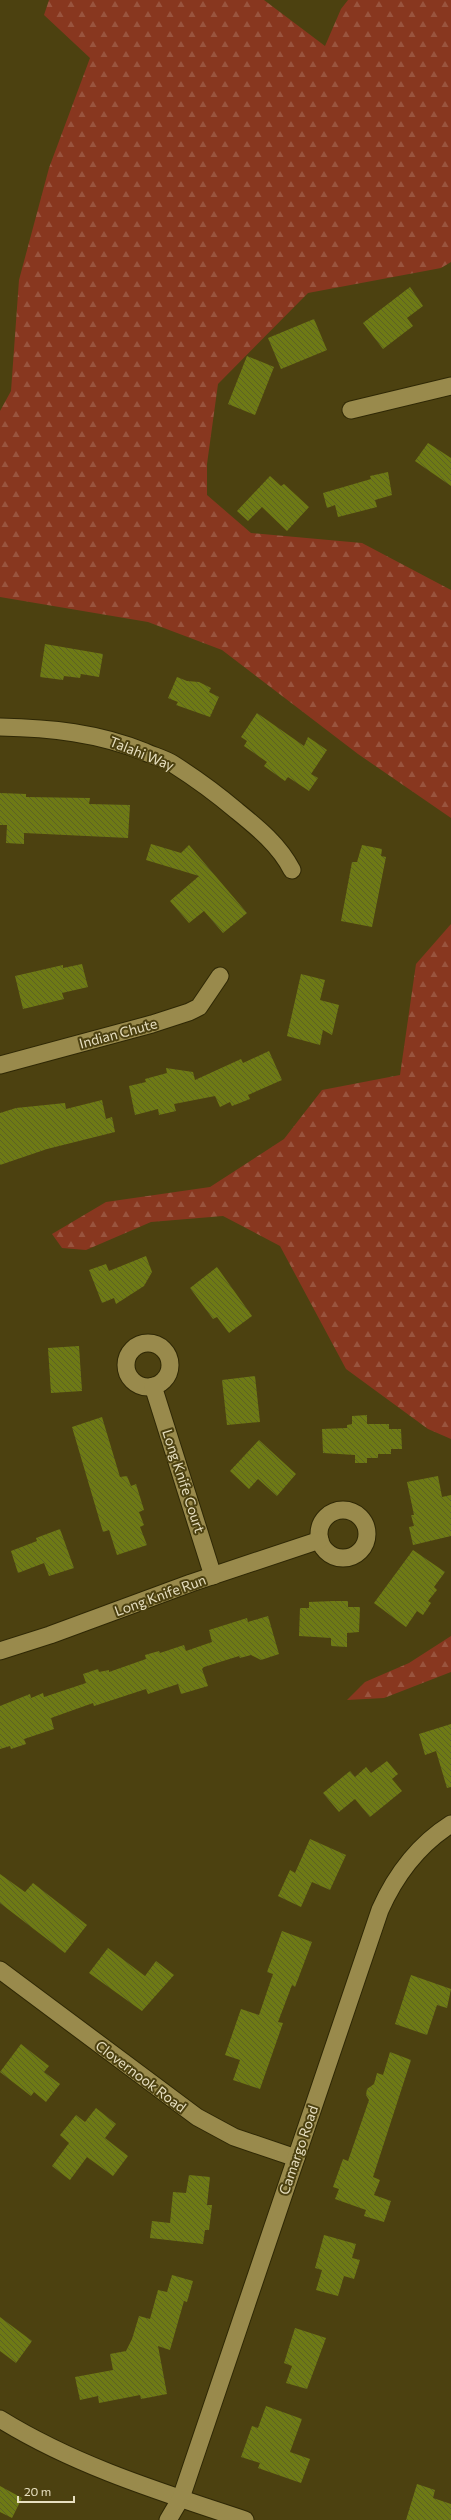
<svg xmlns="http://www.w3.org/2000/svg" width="451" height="2520" font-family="Commissioner,sans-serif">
  <defs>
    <pattern id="forest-firs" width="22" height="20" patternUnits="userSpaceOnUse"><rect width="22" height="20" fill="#88371f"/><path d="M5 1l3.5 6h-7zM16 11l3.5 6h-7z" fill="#99543e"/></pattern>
    <pattern id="building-back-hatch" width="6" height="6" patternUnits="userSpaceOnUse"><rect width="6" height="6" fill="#6e7a15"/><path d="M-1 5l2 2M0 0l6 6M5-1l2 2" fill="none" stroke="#5c6126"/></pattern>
  </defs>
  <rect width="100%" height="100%" fill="#4c4110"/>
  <g fill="url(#forest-firs)">
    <path d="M49,0H264L325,46L341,9L348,0H451V262L441,268L308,293L218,384L207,464V495L251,533L362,543L451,590V818L358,754L222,650L148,622L0,597V411L11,391L19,280L49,168L90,58L44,15Z"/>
    <path d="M451,924V1439L428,1429L346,1369L280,1246L223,1216L151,1222L86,1250L62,1248L52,1234L106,1202L210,1187L284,1139L322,1090L400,1075L416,964Z"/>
    <path d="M451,1636V1672L384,1698L347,1700L365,1682L409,1663Z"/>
  </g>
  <g fill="url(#building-back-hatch)">
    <path d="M410,287L423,306L407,318L413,326L383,349L363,323Z"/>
    <path d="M314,319L327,350L281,369L268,338Z"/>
    <path d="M247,356L274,367L255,415L228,404Z"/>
    <path d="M428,443L451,458V486L415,461Z"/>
    <path d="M388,472L392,495L375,500L377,507L338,517L335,505L327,508L323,493L371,479L370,476Z"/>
    <path d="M270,476L281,486L284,484L309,507L287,531L262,507L248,521L237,511Z"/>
    <path d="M45,644L103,654L99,677L81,674L80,678L64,676L63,680L40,677Z"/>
    <path d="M177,677L187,681L199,682L211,688L209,692L219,697L210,717L176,705L178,702L168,698Z"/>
    <path d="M257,713L304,746L308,737L327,750L311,774L318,778L309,791L288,777L285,781L264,766L267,762L244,746L247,741L241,737Z"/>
    <path d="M0,793L26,794V797L90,798L89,804L130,805L128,838L24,833V844L6,843L7,825H0Z"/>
    <path d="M151,844L181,853L189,845L247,913L223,933L204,911L189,923L170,901L199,876L146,860Z"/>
    <path d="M362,845L382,849L381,856L386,857L372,927L341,921L352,862H357Z"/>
    <path d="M82,964L88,987L62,993L64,999L23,1009L15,976L63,965V968Z"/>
    <path d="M301,974L325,980L320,1000L339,1005L332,1035L323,1030L320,1045L287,1036Z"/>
    <path d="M269,1051L282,1080L248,1095L250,1099L232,1106L230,1102L220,1107L215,1096L174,1104L176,1111L159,1115L158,1109L135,1115L129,1086L146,1082L145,1079L167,1073L166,1068L193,1072L195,1080L241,1059L243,1063Z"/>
    <path d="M102,1100L106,1119L112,1117L115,1132L47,1149L0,1165V1113L16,1108L65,1103L66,1109Z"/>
    <path d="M146,1256L152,1272L144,1286L116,1304L114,1298L102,1303L89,1270L106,1264L109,1271Z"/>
    <path d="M217,1267L252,1316L229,1333L217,1317L213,1319L190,1288Z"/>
    <path d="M79,1346L82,1391L51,1393L48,1348Z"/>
    <path d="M255,1376L260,1422L227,1425L222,1380Z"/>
    <path d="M367,1415V1424H389V1429H401L402,1449H391V1454H378V1458H367V1463H355V1455L323,1453L322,1429L347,1428V1425L352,1424V1416Z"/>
    <path d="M102,1417L120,1477L127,1476L131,1486L136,1484L144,1510L139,1512L144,1525L140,1527L147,1545L117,1555L109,1530L103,1532L72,1427Z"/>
    <path d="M259,1440L296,1474L277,1496L258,1479L249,1489L230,1471Z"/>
    <path d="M438,1476L442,1497L451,1495V1536L413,1545L409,1527L414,1526L411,1515H414L407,1482Z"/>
    <path d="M60,1529L74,1568L49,1576L44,1563L18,1573L11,1551L37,1541L36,1538Z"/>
    <path d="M413,1550L445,1572L434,1587L437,1590L428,1601L431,1603L423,1615L417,1611L406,1627L374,1603Z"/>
    <path d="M333,1601H348V1607H360L359,1632L347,1633V1647L331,1646V1638L299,1636L300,1608H309V1602Z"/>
    <path d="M268,1616L279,1654L261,1660L251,1655L240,1658L239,1656L204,1667L202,1669L208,1686L181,1694L178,1684L148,1694L146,1689L94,1706L93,1703L51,1718L54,1729L24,1739L26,1744L11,1749L10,1746L0,1749V1706L30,1694L31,1698L43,1693L44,1697L86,1683L83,1674L98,1669L99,1672L109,1670V1672L146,1659L145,1655L159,1651L160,1653L184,1645L186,1651L212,1642L209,1630L247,1618L248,1622Z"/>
    <path d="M451,1724V1787L447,1788L436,1751L425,1755L419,1734Z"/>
    <path d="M387,1761L398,1774L392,1779L402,1791L370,1817L355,1799L339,1812L323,1793L350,1771L355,1777L366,1767L371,1773Z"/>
    <path d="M310,1839L346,1855L330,1890L312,1882L301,1907L278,1896L290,1870L295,1873Z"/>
    <path d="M0,1874L25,1892L33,1883L87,1925L65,1953L0,1903Z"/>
    <path d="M282,1931L312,1942L295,1987L292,1985L278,2022L283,2023L260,2089L233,2080L240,2060L225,2055L241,2009L259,2015L273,1974L267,1972Z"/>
    <path d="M108,1948L145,1976L156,1961L174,1975L142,2011L89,1973Z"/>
    <path d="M411,1975L451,1989L447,2008L437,2005L427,2035L395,2024Z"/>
    <path d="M21,2044L49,2066L44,2072L60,2084L46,2102L34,2092L31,2096L0,2072Z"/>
    <path d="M390,2052L411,2060L373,2177L380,2180L374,2195L391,2201L384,2222L364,2216L366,2210L335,2199L339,2189L333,2187L343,2159L348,2161L369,2100L366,2095L367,2089L374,2084L377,2073L383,2075Z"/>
    <path d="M96,2108L116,2124L105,2138L128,2156L113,2176L87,2157L70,2180L52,2166L69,2143L60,2135L76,2115L85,2122Z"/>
    <path d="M189,2175L210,2177L207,2205H212L209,2230H205L203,2244L150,2238L152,2221L170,2223L173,2192L186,2193Z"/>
    <path d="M324,2235L356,2244L352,2258L360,2260L354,2279L344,2276L338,2296L316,2290L322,2270L315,2268Z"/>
    <path d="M172,2275L193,2281L187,2302L184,2301L170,2350L158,2346L167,2394L141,2399L140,2395L99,2403L98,2396L80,2400L75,2377L113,2370L110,2354L126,2351L132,2339L139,2316L150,2319L158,2290L167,2292Z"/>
    <path d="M0,2317L32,2341L16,2363L0,2351Z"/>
    <path d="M295,2328L326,2338L307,2389L286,2383L292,2366L284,2363Z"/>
    <path d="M266,2406L302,2419L290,2452L310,2459L301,2483L258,2468L260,2463L241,2457L252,2426L258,2428Z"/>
    <path d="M417,2484L435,2490L433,2498L451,2504V2520H406Z"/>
    <path d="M0,2486L22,2498L12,2518L0,2512Z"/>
  </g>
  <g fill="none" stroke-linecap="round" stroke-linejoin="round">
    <defs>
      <g id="minor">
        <path d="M351,410L451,386"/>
        <path d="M0,727C51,728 98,733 145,752C154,756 165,759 173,764C195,778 217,794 237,811C258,828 279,845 292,870"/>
        <path d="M0,1065L152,1024L189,1012L199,1007L220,976"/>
        <circle cx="148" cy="1365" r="22"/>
        <path d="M153,1386L213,1576"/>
        <circle cx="343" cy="1534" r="24"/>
        <path d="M0,1651L50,1635L191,1583L320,1540"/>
        <path d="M0,1970L197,2117L234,2137L296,2158"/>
        <path d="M0,2419C76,2466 161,2492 245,2520"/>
        <path d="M168,2520L181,2498L380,1910C396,1874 418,1845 451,1824"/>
      </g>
    </defs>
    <use href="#minor" stroke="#2f2805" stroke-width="19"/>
    <use href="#minor" stroke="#998a4c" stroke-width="17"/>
  </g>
  <g text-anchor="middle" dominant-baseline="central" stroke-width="4" stroke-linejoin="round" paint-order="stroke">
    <g font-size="14" fill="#e7dfc0" stroke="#4c4110">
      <text transform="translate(142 753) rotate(22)">Talahi Way</text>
      <text transform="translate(118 1033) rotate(-15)">Indian Chute</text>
      <text transform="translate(184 1481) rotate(72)">Long Knife Court</text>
      <text transform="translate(160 1595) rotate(-20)">Long Knife Run</text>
      <text transform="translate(141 2076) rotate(37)">Clovernook Road</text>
      <text transform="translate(298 2150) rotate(-71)">Camargo Road</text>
    </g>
  </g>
  <path d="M18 2496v6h56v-6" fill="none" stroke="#e7dfc0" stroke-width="2"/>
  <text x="24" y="2496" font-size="12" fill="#e7dfc0" stroke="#4c4110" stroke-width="3" paint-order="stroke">20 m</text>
</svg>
